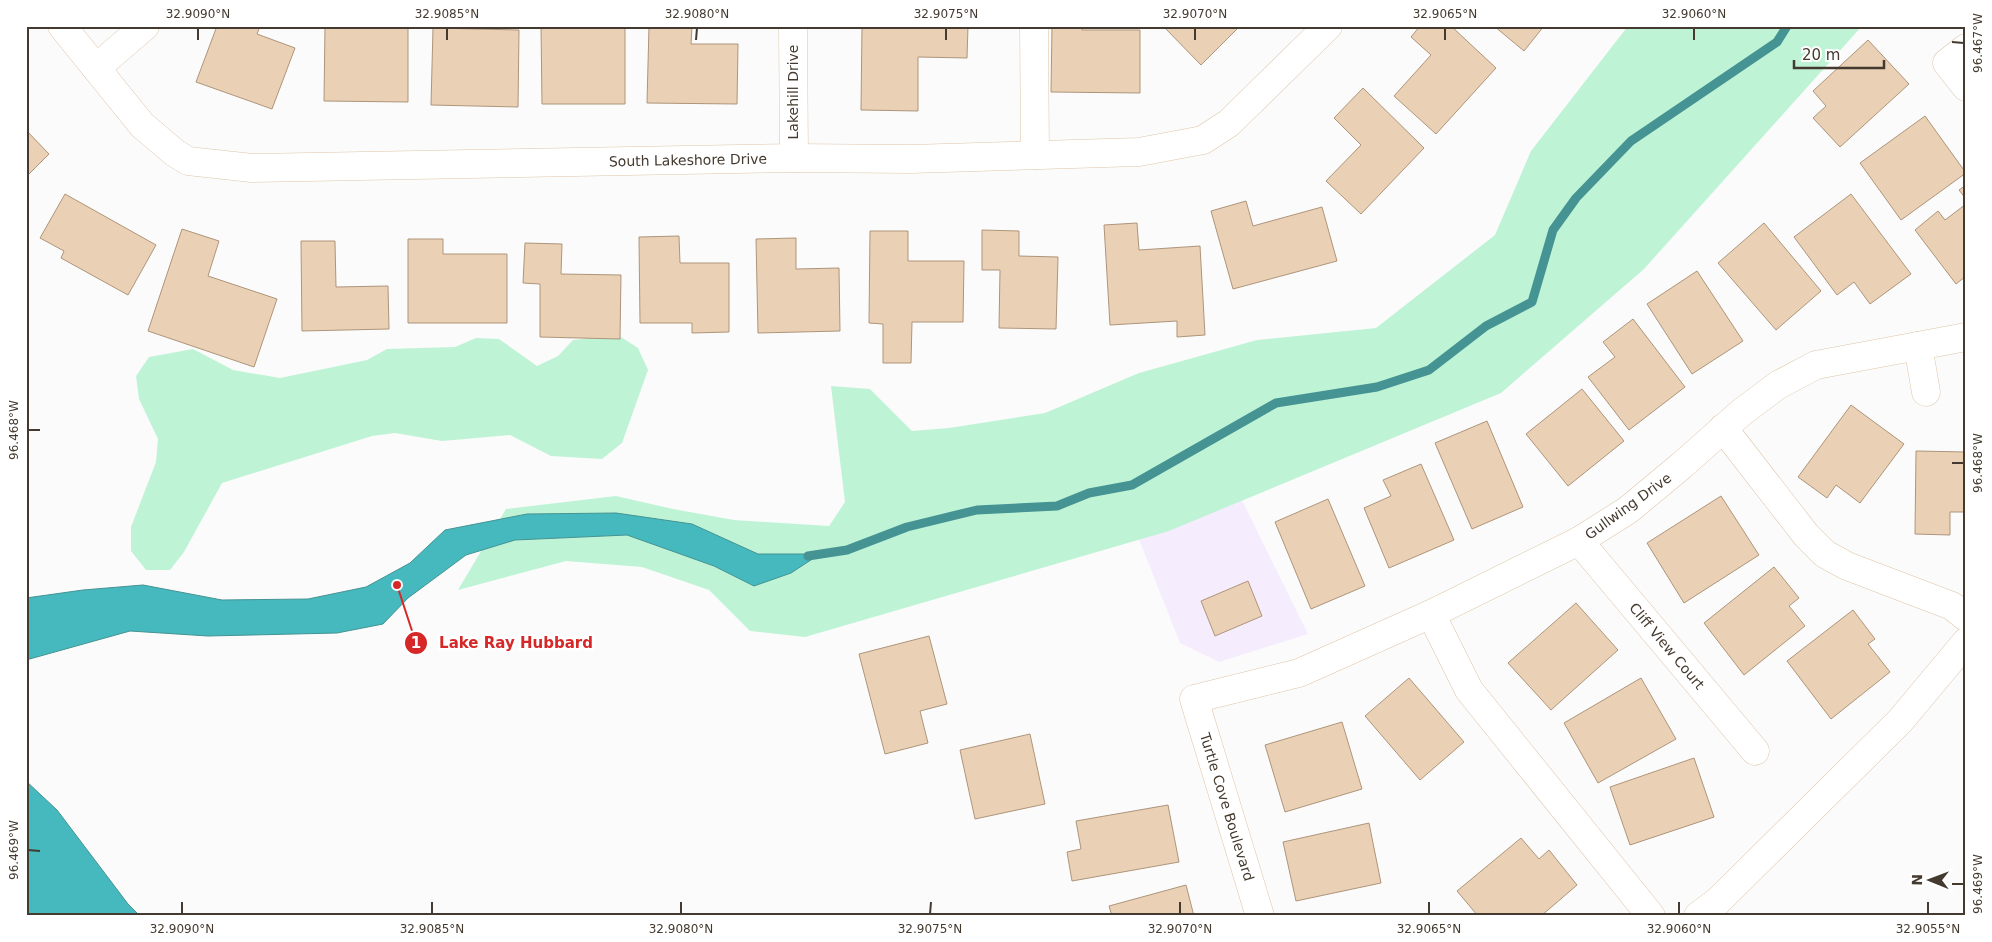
<svg xmlns="http://www.w3.org/2000/svg" width="1992" height="942" font-family="'DejaVu Sans',sans-serif">
  <rect width="100%" height="100%" fill="#fbfbfb"/>
  <path fill="#f5edfe" d="M1236,488L1308,634L1219,662L1180,643L1133,524Z"/>
  <g fill="#bff3d6">
    <path d="M1628,26H1862L1644,269L1501,393L1169,531L805,637L750,631L709,590L642,567L566,561L458,590L506,509L616,496L673,509L734,520L829,526L845,502L831,386L870,389L912,431L949,428L1045,413L1139,373L1257,340L1376,328L1495,235L1531,151Z"/>
    <path d="M618,335L638,348L648,370L622,443L602,459L551,456L510,435L442,441L395,433L372,436L222,483L184,552L170,570H146L131,551V527L156,462L158,439L139,399L136,376L149,357L193,349L233,370L280,378L367,360L387,349L455,347L476,338L499,339L537,366L558,356L573,340Z"/>
  </g>
  <g fill="#46b9be" stroke="#459393">
    <path d="M616,513L692,524L758,554H820L791,573L754,586L714,566L627,535L515,540L466,555L408,598L383,624L337,633L208,636L130,631L26,660V598L83,590L143,585L222,600L308,599L366,587L410,563L445,530L527,514Z"/>
    <path d="M26,781L57,810L128,904L140,916H26Z"/>
  </g>
  <g fill="none" stroke-linecap="round" stroke-linejoin="round">
    <path stroke="#459393" stroke-width="9" d="M808,556L847,550L907,527L977,510L1057,506L1089,493L1132,485L1276,403L1377,387L1429,370L1486,326L1532,302L1553,230L1576,198L1631,141L1777,42L1787,26"/>
  </g>
  <g fill="#ead0b4" stroke="#ae957a">
    <path d="M217,26H260L257,34L295,48L272,109L196,82Z"/>
    <path d="M325,26H408V102L324,101Z"/>
    <path d="M541,26H625V104H542Z"/>
    <path d="M649,26H692L691,44H738L737,104L647,103Z"/>
    <path d="M862,26H968L967,58L918,57V111L861,110Z"/>
    <path d="M1052,26H1082V30H1140V93L1051,92Z"/>
    <path d="M1163,26H1240L1201,65Z"/>
    <path d="M1420,26H1451L1496,68L1436,134L1394,96L1431,55L1411,37Z"/>
    <path d="M1494,26H1544L1524,51Z"/>
    <path d="M433,28L519,30L518,107L431,105Z"/>
    <path d="M1868,40L1909,84L1840,147L1813,118L1826,106L1813,91Z"/>
    <path d="M1363,88L1424,148L1361,214L1326,181L1361,145L1334,118Z"/>
    <path d="M1925,116L1966,173L1901,220L1860,163Z"/>
    <path d="M26,130L49,154L26,177Z"/>
    <path d="M1966,185V199L1959,190Z"/>
    <path d="M65,194L156,245L128,295L61,258L64,251L40,238Z"/>
    <path d="M1851,194L1911,274L1870,304L1854,282L1837,295L1794,237Z"/>
    <path d="M1246,201L1253,226L1322,207L1337,261L1233,289L1211,211Z"/>
    <path d="M1966,204V276L1956,284L1915,230L1938,211L1945,220Z"/>
    <path d="M1137,223L1139,250L1200,246L1205,335L1177,337V321L1110,325L1104,225Z"/>
    <path d="M1764,223L1821,291L1776,330L1718,263Z"/>
    <path d="M182,229L219,241L208,276L277,299L254,367L148,331Z"/>
    <path d="M982,230L1019,231V256L1058,257L1056,329L999,328L1000,270H982Z"/>
    <path d="M870,231H908V261H964L963,322H912L911,363H883V324L869,323Z"/>
    <path d="M679,236L680,263H729V332L692,333V323H640L639,237Z"/>
    <path d="M796,238V269L839,268L840,331L758,333L756,239Z"/>
    <path d="M408,239H443V254H507V323H408Z"/>
    <path d="M301,241H335L336,287L388,286L389,329L302,331Z"/>
    <path d="M525,243L562,244L561,274L621,275L620,339L540,337V284L523,283Z"/>
    <path d="M1697,271L1743,341L1692,374L1647,304Z"/>
    <path d="M1633,319L1685,387L1629,430L1588,377L1615,357L1603,342Z"/>
    <path d="M1582,389L1624,441L1568,486L1526,434Z"/>
    <path d="M1851,405L1904,444L1860,503L1836,485L1827,498L1798,477Z"/>
    <path d="M1487,421L1523,507L1472,529L1435,443Z"/>
    <path d="M1916,451L1966,452V512H1950V535L1915,534Z"/>
    <path d="M1421,464L1454,540L1389,568L1364,508L1391,496L1383,480Z"/>
    <path d="M1721,496L1759,555L1684,603L1647,543Z"/>
    <path d="M1328,499L1365,586L1311,609L1275,522Z"/>
    <path d="M1774,567L1799,598L1789,606L1805,626L1744,675L1704,623Z"/>
    <path d="M1248,581L1262,616L1215,636L1201,601Z"/>
    <path d="M1576,603L1618,650L1551,710L1508,663Z"/>
    <path d="M1853,610L1875,639L1868,644L1890,672L1831,719L1787,661Z"/>
    <path d="M929,636L947,704L920,711L928,743L885,754L859,654Z"/>
    <path d="M1409,678L1464,742L1420,780L1365,716Z"/>
    <path d="M1641,678L1676,739L1598,783L1564,723Z"/>
    <path d="M1342,722L1362,789L1285,812L1265,745Z"/>
    <path d="M1030,734L1045,804L975,819L960,750Z"/>
    <path d="M1694,758L1714,817L1630,845L1610,787Z"/>
    <path d="M1168,805L1179,862L1072,881L1067,852L1081,849L1076,821Z"/>
    <path d="M1369,823L1381,883L1296,901L1283,842Z"/>
    <path d="M1521,838L1539,859L1549,850L1577,885L1541,916H1478L1457,891Z"/>
    <path d="M1186,885L1194,916H1112L1109,906Z"/>
  </g>
  <g fill="none" stroke-linecap="round" stroke-linejoin="round">
    <defs>
      <g id="minor">
        <path d="M62,26L142,125L175,153L188,161L252,168L794,158L911,159L1139,152L1203,140L1229,123L1328,26"/>
        <path d="M793,26L794,158"/>
        <path d="M1034,26L1035,155"/>
        <path d="M1966,48L1947,63L1966,87"/>
        <path d="M96,68L145,26"/>
        <path d="M1918,346L1926,392"/>
        <path d="M1723,428L1806,535L1825,554L1847,566L1952,606L1966,617"/>
        <path d="M1579,541L1755,751"/>
        <path d="M1431,614L1469,690L1651,916"/>
        <path d="M1260,916L1194,699L1299,673L1431,614L1579,541L1628,510L1681,466L1742,412L1778,385L1816,365L1966,337"/>
        <path d="M1698,916L1718,901L1900,721L1966,642"/>
      </g>
    </defs>
    <use href="#minor" stroke="#dfc5a9" stroke-width="29"/>
    <use href="#minor" stroke="#fff" stroke-width="28"/>
  </g>
  <path fill="none" stroke="#443a2f" stroke-width="2" d="M198,40V28M447,40V28M696,40L697,28M946,40V28M1195,40V28M1445,40V28M1694,40V28M1952,42L1964,43M28,430H40M1952,463H1964M28,850L40,851M1952,884H1964M182,914V902M432,914V902M681,914V902M930,914L931,902M1180,914V902M1429,914V902M1679,914V902M1928,914V902"/>
  <g text-anchor="middle" dominant-baseline="central" stroke-width="5" stroke-linejoin="round" paint-order="stroke">
    <g font-size="14" fill="#443a2f" stroke="#fff">
      <text transform="translate(793 92) rotate(-90)">Lakehill Drive</text>
      <text transform="translate(688 160) rotate(-1)">South Lakeshore Drive</text>
      <text transform="translate(1628 506) rotate(-36)">Gullwing Drive</text>
      <text transform="translate(1667 646) rotate(50)">Cliff View Court</text>
      <text transform="translate(1227 807) rotate(73)">Turtle Cove Boulevard</text>
    </g>
  </g>
  <path fill="none" stroke="#d62828" stroke-width="2" d="M397 585L416 643"/>
  <g fill="#d62828" stroke="#fff" stroke-width="2">
    <circle cx="397" cy="585" r="5"/>
    <circle cx="416" cy="643" r="12"/>
  </g>
  <g font-size="15" text-anchor="middle" font-weight="bold" fill="#fff">
    <text x="416" y="648">1</text>
  </g>
  <g font-size="15" text-anchor="middle" font-weight="bold" fill="#d62828" stroke="#fff" stroke-width="5" stroke-linejoin="round" paint-order="stroke">
    <text x="516" y="648">Lake Ray Hubbard</text>
  </g>
  <rect width="1992" height="942" fill="none" stroke="#ffffff" stroke-width="55"/>
  <g transform="translate(1930 880) rotate(271)" stroke="#ffffff" stroke-width="4" paint-order="stroke">
  <path d="M0-4L9 19L0 12L-9 19Z" fill="#443a2f"/>
  <text y="-8" font-size="14" font-weight="bold" text-anchor="middle" fill="#443a2f">N</text>
  </g>
  <path d="M1794 60v8h90v-8" fill="none" stroke="#443a2f" stroke-width="2.5"/>
  <text x="1802" y="60" font-size="15" fill="#443a2f" stroke="#ffffff" stroke-width="4" paint-order="stroke">20 m</text>
  <rect x="28" y="28" width="1936" height="886" fill="none" stroke="#443a2f" stroke-width="2"/>
  <g font-size="12" text-anchor="middle" fill="#443a2f">
    <text x="198" y="18">32.9090°N</text>
    <text x="447" y="18">32.9085°N</text>
    <text x="697" y="18">32.9080°N</text>
    <text x="946" y="18">32.9075°N</text>
    <text x="1195" y="18">32.9070°N</text>
    <text x="1445" y="18">32.9065°N</text>
    <text x="1694" y="18">32.9060°N</text>
    <text transform="translate(1978 43) rotate(-90)" y="4">96.467°W</text>
    <text transform="translate(14 430) rotate(-90)" y="4">96.468°W</text>
    <text transform="translate(1978 463) rotate(-90)" y="4">96.468°W</text>
    <text transform="translate(14 850) rotate(-90)" y="4">96.469°W</text>
    <text transform="translate(1978 884) rotate(-90)" y="4">96.469°W</text>
    <text x="182" y="933">32.9090°N</text>
    <text x="432" y="933">32.9085°N</text>
    <text x="681" y="933">32.9080°N</text>
    <text x="930" y="933">32.9075°N</text>
    <text x="1180" y="933">32.9070°N</text>
    <text x="1429" y="933">32.9065°N</text>
    <text x="1679" y="933">32.9060°N</text>
    <text x="1928" y="933">32.9055°N</text>
  </g>
</svg>
